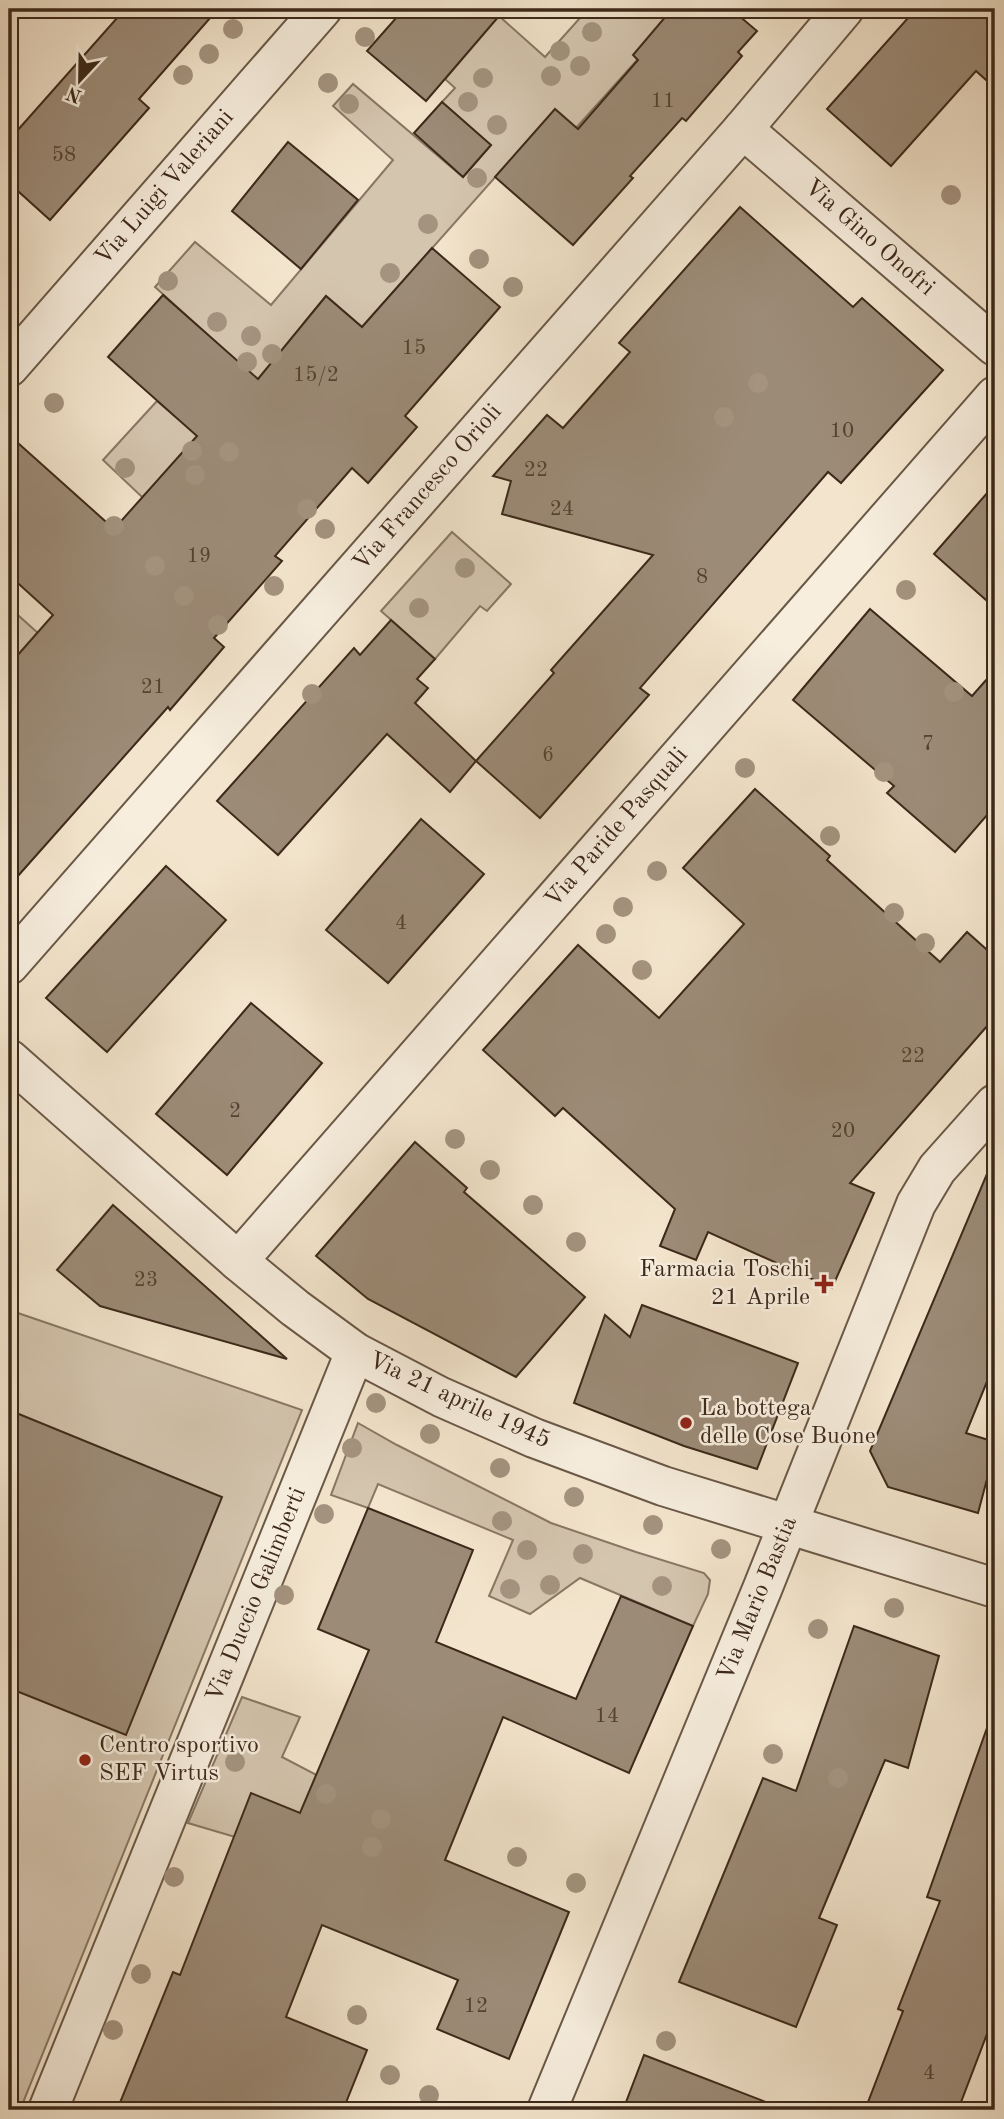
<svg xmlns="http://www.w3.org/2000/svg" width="1004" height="2119" font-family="'Old Standard TT',serif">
  <rect width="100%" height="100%" fill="#f3e5cd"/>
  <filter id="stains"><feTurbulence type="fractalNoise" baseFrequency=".00286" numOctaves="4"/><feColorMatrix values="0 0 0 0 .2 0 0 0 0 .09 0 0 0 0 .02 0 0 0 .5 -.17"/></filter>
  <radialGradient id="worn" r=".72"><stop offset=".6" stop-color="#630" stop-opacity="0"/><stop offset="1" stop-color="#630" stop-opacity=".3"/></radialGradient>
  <g fill="#d4c5af" stroke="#887764" stroke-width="2">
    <path d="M588,9H683L576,128L555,110L362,327L326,296L304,323L330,347L142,497L103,460L157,401L177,418L231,356L155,287L195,242L271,305L393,160L333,106L353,84L463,177L491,145L442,102L455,88L445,79L499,16L545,57Z"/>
    <path d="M452,532L511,584L487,611L480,606L435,659L381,611Z"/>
    <path d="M9,607L90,680L15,658L9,665Z"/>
    <path d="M9,1310L302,1410L20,2110H9Z"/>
    <path d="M358,1423L397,1445L551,1523L636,1552L704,1573L710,1580L708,1594L693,1626L580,1578L530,1614L489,1596L513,1540L378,1484L368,1508L331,1495Z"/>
    <path d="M242,1697L300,1717L282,1757L370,1803L235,1837L188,1823Z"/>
  </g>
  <g fill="#9c8b77" stroke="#3d291a" stroke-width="2">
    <path d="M125,9H218L139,99L149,108L50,220L9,183V140Z"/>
    <path d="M404,9H505L426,101L367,51Z"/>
    <path d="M672,9H731L757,31L738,52L742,56L686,121L682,118L630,176L633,178L573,245L495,177L555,109L578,129L638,60L633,55Z"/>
    <path d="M916,9H995V88L976,71L891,166L827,109Z"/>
    <path d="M442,102L491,145L463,177L414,133Z"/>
    <path d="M288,142L358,200L301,269L232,211Z"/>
    <path d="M740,207L853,307L862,298L943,370L841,483L828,472L640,688L649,695L540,818L476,761L554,673L551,670L653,555L502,514L511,481L493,476L547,415L563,428L630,352L619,343Z"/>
    <path d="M432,248L500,307L405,416L417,427L368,483L352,468L275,556L282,561L214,638L224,647L170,710L168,707L9,886V665L53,615L9,575V435L114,529L197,436L108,357L163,295L258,379L326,296L362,327Z"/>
    <path d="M995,484V608L934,554Z"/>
    <path d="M870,609L972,696L995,670V806L955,852L887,793L894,786L793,700Z"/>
    <path d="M391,620L435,659L417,679L428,688L415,703L476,761L450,792L387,734L278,855L217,801L354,648L360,655Z"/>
    <path d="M755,789L830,856L827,860L940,962L967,932L995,957V1017L850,1183L874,1193L832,1288L708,1232L696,1260L660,1246L675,1209L563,1108L555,1116L483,1050L578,945L659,1018L744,924L683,868Z"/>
    <path d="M421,819L484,874L388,983L326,930Z"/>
    <path d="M166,866L226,920L107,1052L46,998Z"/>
    <path d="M251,1003L322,1063L227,1175L156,1114Z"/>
    <path d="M415,1142L467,1188L464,1192L585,1297L516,1377L368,1299L316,1256Z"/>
    <path d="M995,1155V1362L966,1433L995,1442V1449L978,1513L888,1487L870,1451Z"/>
    <path d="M113,1205L162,1248L287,1359L100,1306L57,1270Z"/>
    <path d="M642,1305L798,1363L757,1469L684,1446L574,1403L605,1315L630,1337Z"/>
    <path d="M9,1410L222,1497L126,1735L9,1688Z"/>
    <path d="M368,1508L473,1550L436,1642L576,1699L621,1596L693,1626L629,1773L503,1717L445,1860L569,1912L509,2059L437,2029L458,1980L322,1925L286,2017L367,2050L343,2110H117L173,1972L180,1975L251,1793L300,1813L369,1650L318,1629Z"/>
    <path d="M854,1626L939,1656L908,1768L885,1760L819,1918L837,1925L796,2027L679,1982L763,1778L796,1791Z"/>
    <path d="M988,1725L995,1726V2013L958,2110H865L903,2011L898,2009L940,1901L927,1897Z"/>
    <path d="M644,2055L779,2107L778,2110H623Z"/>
  </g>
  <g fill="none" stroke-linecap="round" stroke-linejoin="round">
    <defs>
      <g id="minor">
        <path d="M743,129L995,346"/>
        <path d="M9,367L322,9"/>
        <path d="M9,965L743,129L844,9"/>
        <path d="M9,1059L238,1261L295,1308L355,1352L441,1397L534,1438L663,1486L995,1588"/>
        <path d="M238,1261L995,396"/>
        <path d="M48,2110L355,1352"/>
        <path d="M547,2110L763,1587L916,1204L937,1169L995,1104"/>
      </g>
    </defs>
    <use href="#minor" stroke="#6a5847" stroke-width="42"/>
    <use href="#minor" stroke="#f7eede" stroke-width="38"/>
  </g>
  <g fill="#a4937f">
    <circle cx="233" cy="29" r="10"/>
    <circle cx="592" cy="32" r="10"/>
    <circle cx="365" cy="37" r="10"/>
    <circle cx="560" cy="51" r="10"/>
    <circle cx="209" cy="54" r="10"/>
    <circle cx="580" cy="66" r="10"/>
    <circle cx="183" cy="75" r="10"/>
    <circle cx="551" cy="76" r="10"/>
    <circle cx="483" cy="78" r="10"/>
    <circle cx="328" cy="83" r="10"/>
    <circle cx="468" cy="102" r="10"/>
    <circle cx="349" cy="104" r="10"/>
    <circle cx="497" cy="125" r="10"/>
    <circle cx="477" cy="178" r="10"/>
    <circle cx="951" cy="195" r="10"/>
    <circle cx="428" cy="224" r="10"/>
    <circle cx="479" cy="259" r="10"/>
    <circle cx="390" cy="273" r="10"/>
    <circle cx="168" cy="281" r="10"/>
    <circle cx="513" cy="287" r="10"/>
    <circle cx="217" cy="322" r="10"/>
    <circle cx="251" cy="336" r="10"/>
    <circle cx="272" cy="354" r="10"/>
    <circle cx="247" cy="362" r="10"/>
    <circle cx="758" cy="383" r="10"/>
    <circle cx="54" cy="403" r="10"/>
    <circle cx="724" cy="417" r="10"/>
    <circle cx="192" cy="451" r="10"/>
    <circle cx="229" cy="452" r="10"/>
    <circle cx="125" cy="468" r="10"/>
    <circle cx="195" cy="475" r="10"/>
    <circle cx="307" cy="509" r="10"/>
    <circle cx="114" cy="526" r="10"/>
    <circle cx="325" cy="529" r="10"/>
    <circle cx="155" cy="566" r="10"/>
    <circle cx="465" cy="568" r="10"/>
    <circle cx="274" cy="586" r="10"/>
    <circle cx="906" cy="590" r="10"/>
    <circle cx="184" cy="596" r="10"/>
    <circle cx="419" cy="608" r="10"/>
    <circle cx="218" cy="625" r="10"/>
    <circle cx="954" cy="692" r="10"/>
    <circle cx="312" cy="694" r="10"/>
    <circle cx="745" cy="768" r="10"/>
    <circle cx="884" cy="772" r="10"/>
    <circle cx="830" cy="836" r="10"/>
    <circle cx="657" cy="871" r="10"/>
    <circle cx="623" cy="907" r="10"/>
    <circle cx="894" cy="913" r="10"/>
    <circle cx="606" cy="934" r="10"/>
    <circle cx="925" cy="943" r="10"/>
    <circle cx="642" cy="970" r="10"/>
    <circle cx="455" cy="1139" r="10"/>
    <circle cx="490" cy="1170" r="10"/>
    <circle cx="533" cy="1205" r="10"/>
    <circle cx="576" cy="1242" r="10"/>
    <circle cx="376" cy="1403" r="10"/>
    <circle cx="430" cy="1434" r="10"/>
    <circle cx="352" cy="1448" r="10"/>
    <circle cx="500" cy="1468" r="10"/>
    <circle cx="574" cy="1497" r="10"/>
    <circle cx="324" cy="1514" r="10"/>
    <circle cx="502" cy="1521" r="10"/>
    <circle cx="653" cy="1525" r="10"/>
    <circle cx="721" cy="1549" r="10"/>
    <circle cx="527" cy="1550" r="10"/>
    <circle cx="583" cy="1554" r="10"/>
    <circle cx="550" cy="1585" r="10"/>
    <circle cx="662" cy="1586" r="10"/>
    <circle cx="510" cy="1589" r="10"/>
    <circle cx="284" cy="1595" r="10"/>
    <circle cx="894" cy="1608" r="10"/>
    <circle cx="818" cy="1629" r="10"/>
    <circle cx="773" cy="1754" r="10"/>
    <circle cx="235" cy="1762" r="10"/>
    <circle cx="838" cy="1778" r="10"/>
    <circle cx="326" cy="1794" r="10"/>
    <circle cx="381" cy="1819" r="10"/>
    <circle cx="372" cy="1847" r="10"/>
    <circle cx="517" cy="1857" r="10"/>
    <circle cx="174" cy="1877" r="10"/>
    <circle cx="576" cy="1883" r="10"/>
    <circle cx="141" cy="1974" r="10"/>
    <circle cx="357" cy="2015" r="10"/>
    <circle cx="113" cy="2030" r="10"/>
    <circle cx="666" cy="2041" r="10"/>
    <circle cx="390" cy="2075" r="10"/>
    <circle cx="429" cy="2095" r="10"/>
  </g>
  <g fill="#8f2418" stroke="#f7eede" stroke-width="2.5">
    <path d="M820.5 1273.5h7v7h7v7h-7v7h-7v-7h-7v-7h7z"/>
    <circle cx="686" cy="1423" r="7"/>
    <circle cx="85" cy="1760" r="7"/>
  </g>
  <g text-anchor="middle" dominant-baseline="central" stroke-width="5" stroke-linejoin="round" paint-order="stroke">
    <g font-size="21" fill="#554231">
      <text x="663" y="101">11</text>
      <text x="64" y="155">58</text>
      <text x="414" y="348">15</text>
      <text x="316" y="375">15/2</text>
      <text x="842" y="431">10</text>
      <text x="536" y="470">22</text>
      <text x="562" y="509">24</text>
      <text x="199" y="556">19</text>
      <text x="702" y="577">8</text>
      <text x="153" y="687">21</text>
      <text x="928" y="744">7</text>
      <text x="548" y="755">6</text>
      <text x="401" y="923">4</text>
      <text x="913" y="1056">22</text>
      <text x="235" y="1111">2</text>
      <text x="843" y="1131">20</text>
      <text x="146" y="1280">23</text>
      <text x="607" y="1716">14</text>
      <text x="476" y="2006">12</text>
      <text x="929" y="2073">4</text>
    </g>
    <g font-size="24" fill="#3d291a" stroke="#f7eede">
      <text transform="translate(165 188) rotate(-49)">Via Luigi Valeriani</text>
      <text transform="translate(869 238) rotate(41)">Via Gino Onofri</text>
      <text transform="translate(428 488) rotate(-49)">Via Francesco Orioli</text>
      <text transform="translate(617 828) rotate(-49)">Via Paride Pasquali</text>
      <text transform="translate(459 1401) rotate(25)">Via 21 aprile 1945</text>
      <text transform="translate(257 1595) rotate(-68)">Via Duccio Galimberti</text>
      <text transform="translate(758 1599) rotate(-68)">Via Mario Bastia</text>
    </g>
    <g font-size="24" fill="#3d291a" stroke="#f7eede" text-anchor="start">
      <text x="810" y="1270" text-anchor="end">Farmacia Toschi<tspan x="810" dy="28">21 Aprile</tspan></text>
      <text x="700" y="1409">La bottega<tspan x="700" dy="28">delle Cose Buone</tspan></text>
      <text x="99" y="1746">Centro sportivo<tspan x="99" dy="28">SEF Virtus</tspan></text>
    </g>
  </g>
  <rect width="1004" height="2119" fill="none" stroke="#f3e5cd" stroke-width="35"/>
  <rect x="10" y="10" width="983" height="2098" fill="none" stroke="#3d291a" stroke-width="3.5"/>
  <rect x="18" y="18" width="969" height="2084" fill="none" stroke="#3d291a" stroke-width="2"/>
  <g transform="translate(80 80) rotate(202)" stroke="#f7eede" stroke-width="5" paint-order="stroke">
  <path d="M0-5L12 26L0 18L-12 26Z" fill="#3d291a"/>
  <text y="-10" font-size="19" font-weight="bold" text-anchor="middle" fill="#3d291a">N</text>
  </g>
  <rect width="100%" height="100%" filter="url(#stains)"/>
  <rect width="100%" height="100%" fill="url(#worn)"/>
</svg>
